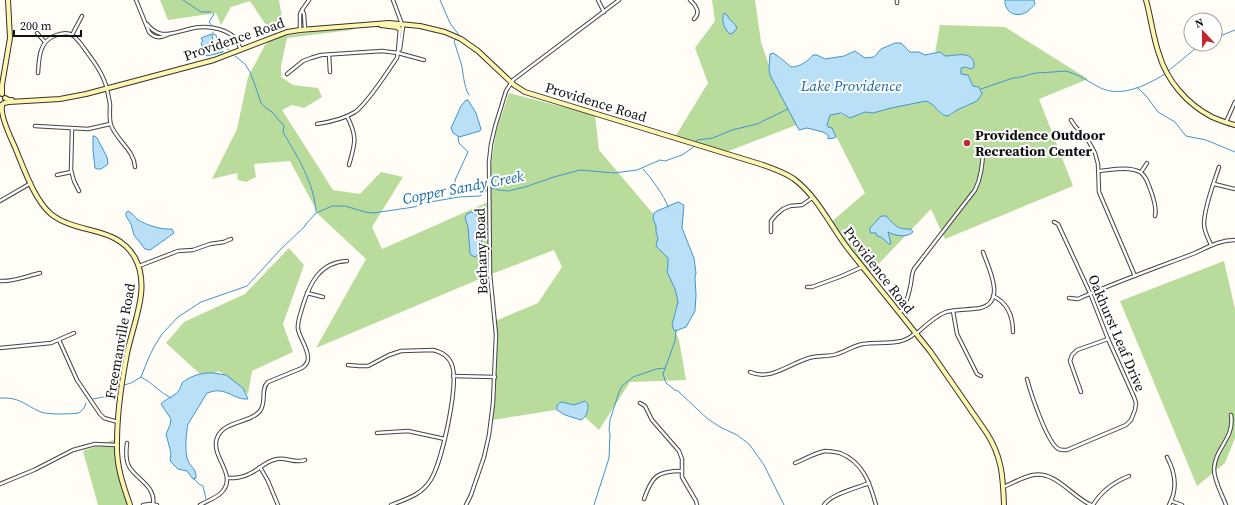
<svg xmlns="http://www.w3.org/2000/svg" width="1235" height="505" font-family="'Source Serif 4',serif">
  <rect width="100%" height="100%" fill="#fffdf5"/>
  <g fill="#b9dc9c">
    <path d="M160,0H279L282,17L272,34L250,1L231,7L221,25L216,13L168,20Z"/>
    <path d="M712,0H755L761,42L772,74L785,103L799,124L726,152L675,137L708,83L695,48L715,21Z"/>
    <path d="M364,25L351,30L287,38L281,66V77L293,85L318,88L322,97L304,108L292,105L282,110L333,190L360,194L381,172L403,177L372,227L382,249L488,202L489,177L496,132L509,93L595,115L599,150L655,216L663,252L669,260L682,317L676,333L679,340L686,380L630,382L599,430L574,407L493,420L496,375L495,321L538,303L562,267L554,250L489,275L316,348L366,259L319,215L290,161L254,164L256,177L246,182L238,180L237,173L212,179L237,129L248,77L265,45L275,37Z"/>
    <path d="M940,25L1005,27L1088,79L1039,99L1073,186L945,239L931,209L868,275L830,223L865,193L835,134L827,125L830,115C839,112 842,115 850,118L865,112L873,113L891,108L926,101L931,102L942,115H951L957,110L977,101L973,86L968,75H961V68L965,67L969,69L972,58C963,53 954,56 945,56L940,52L935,53Z"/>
    <path d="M289,248L304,265L283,324L293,352L252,371L248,394L219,371L201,378L199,373L166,343L184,322L245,294Z"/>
    <path d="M1224,261L1235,309V438L1225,463L1197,486L1120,301Z"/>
    <path d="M116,439L120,479L131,505H98L83,451Z"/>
  </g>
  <g fill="#b9e0f7" stroke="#3f96cf">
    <path d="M1005,0H1034L1035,4C1033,6 1031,9 1028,11C1018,19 1004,13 1005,0Z"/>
    <path d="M724,13L727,15C729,21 735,22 737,28L733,33L730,34C724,30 721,20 724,13Z"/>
    <path d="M212,34L213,42L222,48L223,52L207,56L205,54L201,43L203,41L201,38Z"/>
    <path d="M895,43H901L910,52H919L925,55L940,52L945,56C955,56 975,49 974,67L971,69L965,67L961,68V74L968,75L973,86L979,87L982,94L977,101L957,110L948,116C939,116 936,104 926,101L891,108L873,113L865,112L850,118L841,113L830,115L827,125L828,127L832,128L836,137L834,138L828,139V135L823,132L807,128L799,130L770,75L769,70L770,54L773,53C778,56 787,63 791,67C800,67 808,61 813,55H817L825,59L844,56L855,51L865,58L874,57L881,49Z"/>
    <path d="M466,100H468L476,113L481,129L480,131L459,137L453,133L451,128L461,106Z"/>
    <path d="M93,136H95L97,138L107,157L108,163L107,165L101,169H97L95,168L93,150Z"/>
    <path d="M678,202L684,205L682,228L694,258L696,273L695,278L696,295L695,311L686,327L675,331L674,330L672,325L678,302L675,289L667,272L668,266V258L657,247L656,245L658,238L656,232V226L653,219L654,213L657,211Z"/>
    <path d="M128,211C132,213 135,217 138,220C147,225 161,230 172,229L174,233L153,248L150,250L145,249L134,235L131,224L126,216V213Z"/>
    <path d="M471,212L476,214L479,219L482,245L480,253L475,257L471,255L470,253L468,227L465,218L467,214Z"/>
    <path d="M881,216H886C895,225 897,230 911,229L913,232C907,238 895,236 888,232L891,244H889L881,237L877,236L876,233H872L870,232V228Z"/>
    <path d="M207,373H213L226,375L243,388L248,399C237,400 230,392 220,391C215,390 211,392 207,393L188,424C186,433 185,450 187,458C189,466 197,469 196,478L193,479L187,471L178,469L171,462L170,459L171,453L166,434L170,425L171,419L161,404C168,396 179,397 182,383C189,377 197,374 207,373Z"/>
    <path d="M585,401L588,404C588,410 587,417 581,420L565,415L557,410C556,406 558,403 562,402L574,405Z"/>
  </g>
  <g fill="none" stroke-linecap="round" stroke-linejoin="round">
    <g stroke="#3f96cf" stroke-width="1">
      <path d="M183,0L201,12H211"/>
      <path d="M440,0L450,23L459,35"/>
      <path d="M213,27L209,22L214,14H213"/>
      <path d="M213,32V34L216,35L217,40L229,50"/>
      <path d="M1215,38L1235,30"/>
      <path d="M456,39L454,41C456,48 459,56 461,63C464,74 463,85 469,95"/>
      <path d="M235,56L245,64L250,72L256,88L261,103L266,108L272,112L284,126L283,132C298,158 314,182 316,212"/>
      <path d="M1167,72L1201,44"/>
      <path d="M1138,88L1147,97L1158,112L1175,122L1186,136L1206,140L1235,152"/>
      <path d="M981,89L1013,78C1019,78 1025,76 1031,74C1038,72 1045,73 1053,72C1057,72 1061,71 1065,71C1076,73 1086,80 1095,85C1118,100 1145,86 1165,74"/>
      <path d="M696,142L697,140L713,138L732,130L757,124L788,109"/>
      <path d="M643,169C651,178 664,195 668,207"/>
      <path d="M450,198L456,178L468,152L459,143L458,138L459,137"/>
      <path d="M676,330L675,341L663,374L666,383L675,390L678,391L698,410L708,419L720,427L737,435L749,444L764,465L784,505"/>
      <path d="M141,377C152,382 160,393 171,398"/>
      <path d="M124,385L131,383L141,377L149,357L155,345L162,334L178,317L201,302L247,286L280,250L305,226L306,224L316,213L332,206H345L365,212L373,213L414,207L424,203L459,197L480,196L487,190L492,188L499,190L508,191L525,187L554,177L580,170L614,173L637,170L660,160L665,161L682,155L691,149L694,146"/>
      <path d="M0,398C21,397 24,405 41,412C49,415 70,414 79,413L84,408L86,403"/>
      <path d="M93,399L109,396L120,385"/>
      <path d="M194,479L199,484L203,486L206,499"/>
      <path d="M594,505L609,458L610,434L609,430L610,420L619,392L622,386L633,377L656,369L665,368"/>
    </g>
    <defs>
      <g id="street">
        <path d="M136,0L149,32C155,39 161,38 169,34"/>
        <path d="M598,0L604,12"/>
        <path d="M690,0C696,5 701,13 694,19"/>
        <path d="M897,3V0"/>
        <path d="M302,10L309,0"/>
        <path d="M147,24C151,29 156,33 162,34C171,35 181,31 189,29C203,25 223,27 234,37C237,40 239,46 241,50"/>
        <path d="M300,30V14L302,10L304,14L305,29"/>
        <path d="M37,33L45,42"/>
        <path d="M72,35L82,16"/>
        <path d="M398,51L400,28"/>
        <path d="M329,55L330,72"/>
        <path d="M38,73C39,59 39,42 54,36C59,34 67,32 72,35C76,37 78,41 81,44C91,58 103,72 107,89C108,94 109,99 110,104C110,111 109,119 111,125C117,141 134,150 135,167"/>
        <path d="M287,74L303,61L311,58L321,55L382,51L398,53L424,60"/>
        <path d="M347,116C358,138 355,143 349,165"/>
        <path d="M1071,120L1075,126L1089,142L1095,153L1098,164L1099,192L1135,276"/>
        <path d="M1226,122L1235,102"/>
        <path d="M317,124C330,122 344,119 355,112C368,103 387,72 397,58L398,51L400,49L403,27L393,0"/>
        <path d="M35,126L88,129L110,124"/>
        <path d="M72,129L71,170L74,181L79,191"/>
        <path d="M1099,171C1111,170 1128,166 1140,172C1147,176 1149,187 1152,194C1154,201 1157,208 1155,216"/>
        <path d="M1141,172L1147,163"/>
        <path d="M57,175L71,172"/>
        <path d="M1214,184L1235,189"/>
        <path d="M0,201L31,183"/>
        <path d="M771,232V221L776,215L783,209L790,206L802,205L812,198"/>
        <path d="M1211,245C1208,238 1204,231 1204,224C1204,207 1214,183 1219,167"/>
        <path d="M139,266L178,251L193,250L210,244L224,242L231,239"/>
        <path d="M0,281C13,282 27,276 40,273"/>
        <path d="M807,287H812L842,276L862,267"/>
        <path d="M307,293L323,297"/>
        <path d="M993,296C1008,303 1013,316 1013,332"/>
        <path d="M1069,298L1078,299C1116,282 1156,268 1195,253C1208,247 1220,240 1235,240"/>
        <path d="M953,311L957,334L977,374L981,376"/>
        <path d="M900,313C905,306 908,298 910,288C912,281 911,275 914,269L975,190C981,178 983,161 983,148"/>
        <path d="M916,334C925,326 935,316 946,312C957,309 969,310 980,308C1007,302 988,267 983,252"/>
        <path d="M59,340L77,380L100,414L104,418L118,422"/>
        <path d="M0,348L51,343L74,333"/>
        <path d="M348,365L359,366H368L389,355L401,351L433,350C442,352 449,356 452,365C459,385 442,463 430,481C421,495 406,499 391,505"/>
        <path d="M750,372C772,382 792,361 813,357C821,355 829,357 837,354C846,351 853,346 863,344C880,341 902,347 915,333"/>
        <path d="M453,376L495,377"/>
        <path d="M1027,379C1031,394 1046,439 1057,448C1060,451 1063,450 1067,450L1126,425L1131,420L1135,410L1136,403L1134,397L1108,339L1090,293L1058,224L1054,222"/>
        <path d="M1081,392L1070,361L1072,355L1077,350L1108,339"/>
        <path d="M640,403L645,406L652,420L679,451L682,459V477L696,501L697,505"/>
        <path d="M377,433L408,431L445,439"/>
        <path d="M127,443C126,451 125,461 130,468C138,480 156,487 153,504"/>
        <path d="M1167,457C1175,472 1178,489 1169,505"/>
        <path d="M795,463C805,459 815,453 825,451C830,451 835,452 840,453C863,462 870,483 876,505"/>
        <path d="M260,467L268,481L278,505"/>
        <path d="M227,478C235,478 242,478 249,474C259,470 265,461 277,459C287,457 295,464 305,460"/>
        <path d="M0,484L34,470L73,450L95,444L116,445"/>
        <path d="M1003,487C1013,483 1023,477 1033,475C1056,471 1071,496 1091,505"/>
        <path d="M644,499C652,476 657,471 682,471"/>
        <path d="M1171,501L1182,505"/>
        <path d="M143,505L150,504L157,505"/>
        <path d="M200,505C207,501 216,498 221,493C239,475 210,457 217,438C224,420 249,424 260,411C267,402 260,389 268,382L302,368C305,366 308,363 308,358C308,348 300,339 298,329C297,321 301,313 303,305C310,283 320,262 347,261"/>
        <path d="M466,505L471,495L484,457L489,435L493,403L496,335L490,274L489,162L491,144L495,127L506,91L513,80L619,0"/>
        <path d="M824,505C831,494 857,488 869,483"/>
        <path d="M1093,505C1102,490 1114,482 1129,476"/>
        <path d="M1226,505C1222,494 1214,481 1214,469C1215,448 1235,438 1231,415"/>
      </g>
      <g id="secondary">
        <path d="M1146,0C1151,18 1153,37 1159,54C1167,81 1187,104 1212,117C1219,120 1227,123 1235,125"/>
        <path d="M381,25L397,27L400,29"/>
        <path d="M2,94V85L10,38L8,0"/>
        <path d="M5,98L9,100H12"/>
        <path d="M0,106L4,103L9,102L60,99L86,94L214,60L287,32L300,30L389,23L420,26L445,32L461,39L478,51L514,85L525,92L760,164C772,168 784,172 794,179C818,197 831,227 849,250L930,351L986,432C1002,456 1003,477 1004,505"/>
        <path d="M2,106C0,116 10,136 14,145C23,166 34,200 51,214C77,235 117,225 135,258C152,289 131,327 126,359C121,386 117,415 117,443C116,465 123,485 130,505"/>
      </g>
    </defs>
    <use href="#street" stroke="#444" stroke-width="4.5"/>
    <use href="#secondary" stroke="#333" stroke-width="6"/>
    <use href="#street" stroke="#fff" stroke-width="2.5"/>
    <use href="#secondary" stroke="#fff6b0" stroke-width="4"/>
  </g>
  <circle fill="#c4262e" stroke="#fff" stroke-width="1.5" cx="967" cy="143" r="4"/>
  <g text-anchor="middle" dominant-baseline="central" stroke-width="4" stroke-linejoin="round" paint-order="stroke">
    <g font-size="14" fill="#111" stroke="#fff">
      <text transform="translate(234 39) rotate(-19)">Providence Road</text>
      <text transform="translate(596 102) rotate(17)">Providence Road</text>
      <text transform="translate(481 251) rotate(-92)">Bethany Road</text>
      <text transform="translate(879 270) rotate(52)">Providence Road</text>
      <text transform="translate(1117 333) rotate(67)">Oakhurst Leaf Drive</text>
      <text transform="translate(120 341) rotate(-80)">Freemanville Road</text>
    </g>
    <g font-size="14" font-weight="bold" fill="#111" stroke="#fff" text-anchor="start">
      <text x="975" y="135">Providence Outdoor<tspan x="975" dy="16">Recreation Center</tspan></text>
    </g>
    <g font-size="15" font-style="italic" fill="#1768a6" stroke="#fff">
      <text x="851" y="85">Lake Providence</text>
      <text transform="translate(463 187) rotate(-11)">Copper Sandy Creek</text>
    </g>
  </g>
  <g transform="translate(1203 32) rotate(338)"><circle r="19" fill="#ffffff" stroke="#a0a0a0"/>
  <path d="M0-3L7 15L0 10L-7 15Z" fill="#c4262e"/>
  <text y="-6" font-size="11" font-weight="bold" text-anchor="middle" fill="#111111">N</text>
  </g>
  <path d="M14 30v6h67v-6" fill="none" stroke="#111111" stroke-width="2"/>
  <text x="20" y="30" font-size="12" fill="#111111" stroke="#ffffff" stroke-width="3" paint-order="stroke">200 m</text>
</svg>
